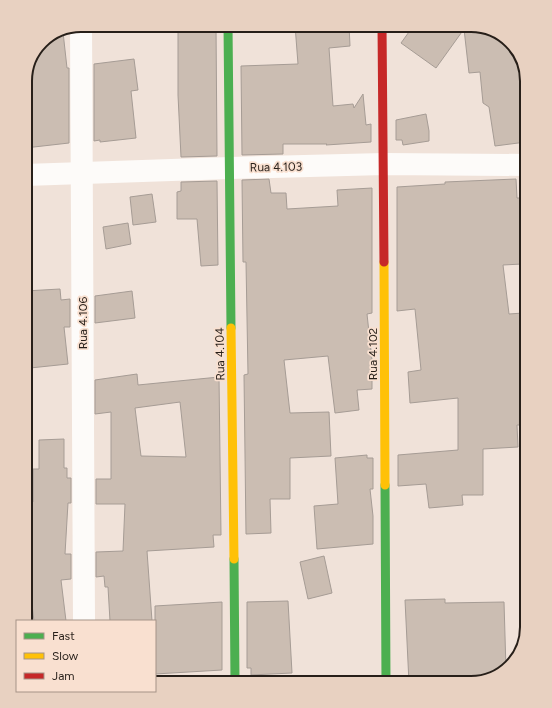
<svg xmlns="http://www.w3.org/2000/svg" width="552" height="708" font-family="Figtree,sans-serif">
  <rect width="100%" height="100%" fill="#f0e2d9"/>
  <g fill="#cbbdb2" stroke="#a69c95" fill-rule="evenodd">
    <path d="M178,25H216L217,156L181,157L178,95Z"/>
    <path d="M295,25H349L350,46L329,48L333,106L353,104L354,108L363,94L366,125L371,124V142L326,145L327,144H283V154L242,155L241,66L298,64Z"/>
    <path d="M414,25H475L499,33L518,50L525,118H522L526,142L495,146L489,107L483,103L480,72L469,73L464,29L436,68L401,43Z"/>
    <path d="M63,32L67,68H69V143L25,148V77L44,39Z"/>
    <path d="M134,59L138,90L131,91L136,138L100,142V140L94,141V64Z"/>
    <path d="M426,114L429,131V141L403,145L402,140H396V120Z"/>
    <path d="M269,179L271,193H286L287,209L338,206L337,190L372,188V313L367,314L372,360V389L357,390L359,410L335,413L328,356L284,360L290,413L329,412L331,456L290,458V499H270L271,533L246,534L244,375L248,374L246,262H243L242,180Z"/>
    <path d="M516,179L517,198H525V221H522V264L503,265L509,314L523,313L527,364L526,425H517L518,447L483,449V495H462L463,505L429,508L426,484L398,486V455L458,450V398L410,403L408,372L421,370L415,309L397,311V187L445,184V182Z"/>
    <path d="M217,181L218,265L201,266L197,219H177V192L181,191V182Z"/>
    <path d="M152,194L156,222L133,225L130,197Z"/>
    <path d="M128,223L131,244L106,249L103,227Z"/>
    <path d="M60,289L61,300L70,299V327H64L68,364L30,368L25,322V291Z"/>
    <path d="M132,291L135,318L95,323V296Z"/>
    <path d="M137,374L138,385L219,377L221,535H213L214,547L147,551L152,621H110L108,587H105L104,576L96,577V552L123,551L125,504H96V479H111V412L95,414V380ZM180,402L186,457L141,456L135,408Z"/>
    <path d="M64,439V468H67V478H71V503H68L65,554H71V579L61,580L66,621H34L31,597H29L25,557V501L33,502V469H39V440Z"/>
    <path d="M367,455V458H373V489H370L373,516V544L317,549L314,506L338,504L335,458Z"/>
    <path d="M324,556L332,593L308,599L300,562Z"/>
    <path d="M445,599V603L504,602L506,670L502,674L471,683H409L405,600Z"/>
    <path d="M288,601L292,673L251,675V668H247V602Z"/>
    <path d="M222,602V670L155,674V606Z"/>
  </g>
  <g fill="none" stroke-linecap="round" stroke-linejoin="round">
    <g stroke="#fdfbf9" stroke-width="22">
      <path d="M81,25L84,621"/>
      <path d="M25,175L230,168L384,164L527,165"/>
    </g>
    <g stroke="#4caf50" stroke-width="9">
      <path d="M228,25L231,328"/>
      <path d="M385,485L386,683"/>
      <path d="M234,559L235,683"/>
    </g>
    <g stroke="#ffc107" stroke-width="9">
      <path d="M384,262L385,485"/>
      <path d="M231,328L234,559"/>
    </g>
    <path stroke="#c62828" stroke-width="9" d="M382,25L384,262"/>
  </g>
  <g text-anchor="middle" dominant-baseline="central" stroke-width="3.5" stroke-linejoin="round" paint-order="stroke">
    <g font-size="12" fill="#271f19" stroke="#f9e0d0">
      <text transform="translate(276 167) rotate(-1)">Rua 4.103</text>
      <text transform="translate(83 323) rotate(-90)">Rua 4.106</text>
      <text transform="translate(220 354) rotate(-91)">Rua 4.104</text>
      <text transform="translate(373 354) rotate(-90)">Rua 4.102</text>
    </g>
  </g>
  <path d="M0 0H552V708H0ZM81 32H471A49 49 0 0 1 520 81V627A49 49 0 0 1 471 676H81A49 49 0 0 1 32 627V81A49 49 0 0 1 81 32Z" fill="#e8d1c1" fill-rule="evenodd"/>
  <path fill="none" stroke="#271f19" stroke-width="2" d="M81 32H471A49 49 0 0 1 520 81V627A49 49 0 0 1 471 676H81A49 49 0 0 1 32 627V81A49 49 0 0 1 81 32Z"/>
  <rect x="16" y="620" width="140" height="72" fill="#f9e0d0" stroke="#a59387"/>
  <rect x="24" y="633" width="20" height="6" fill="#4caf50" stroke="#a59387"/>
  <text x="52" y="640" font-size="12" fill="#271f19">Fast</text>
  <rect x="24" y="653" width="20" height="6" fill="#ffc107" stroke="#a59387"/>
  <text x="52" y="660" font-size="12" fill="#271f19">Slow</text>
  <rect x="24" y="673" width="20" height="6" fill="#c62828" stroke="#a59387"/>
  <text x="52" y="680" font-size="12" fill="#271f19">Jam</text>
</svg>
